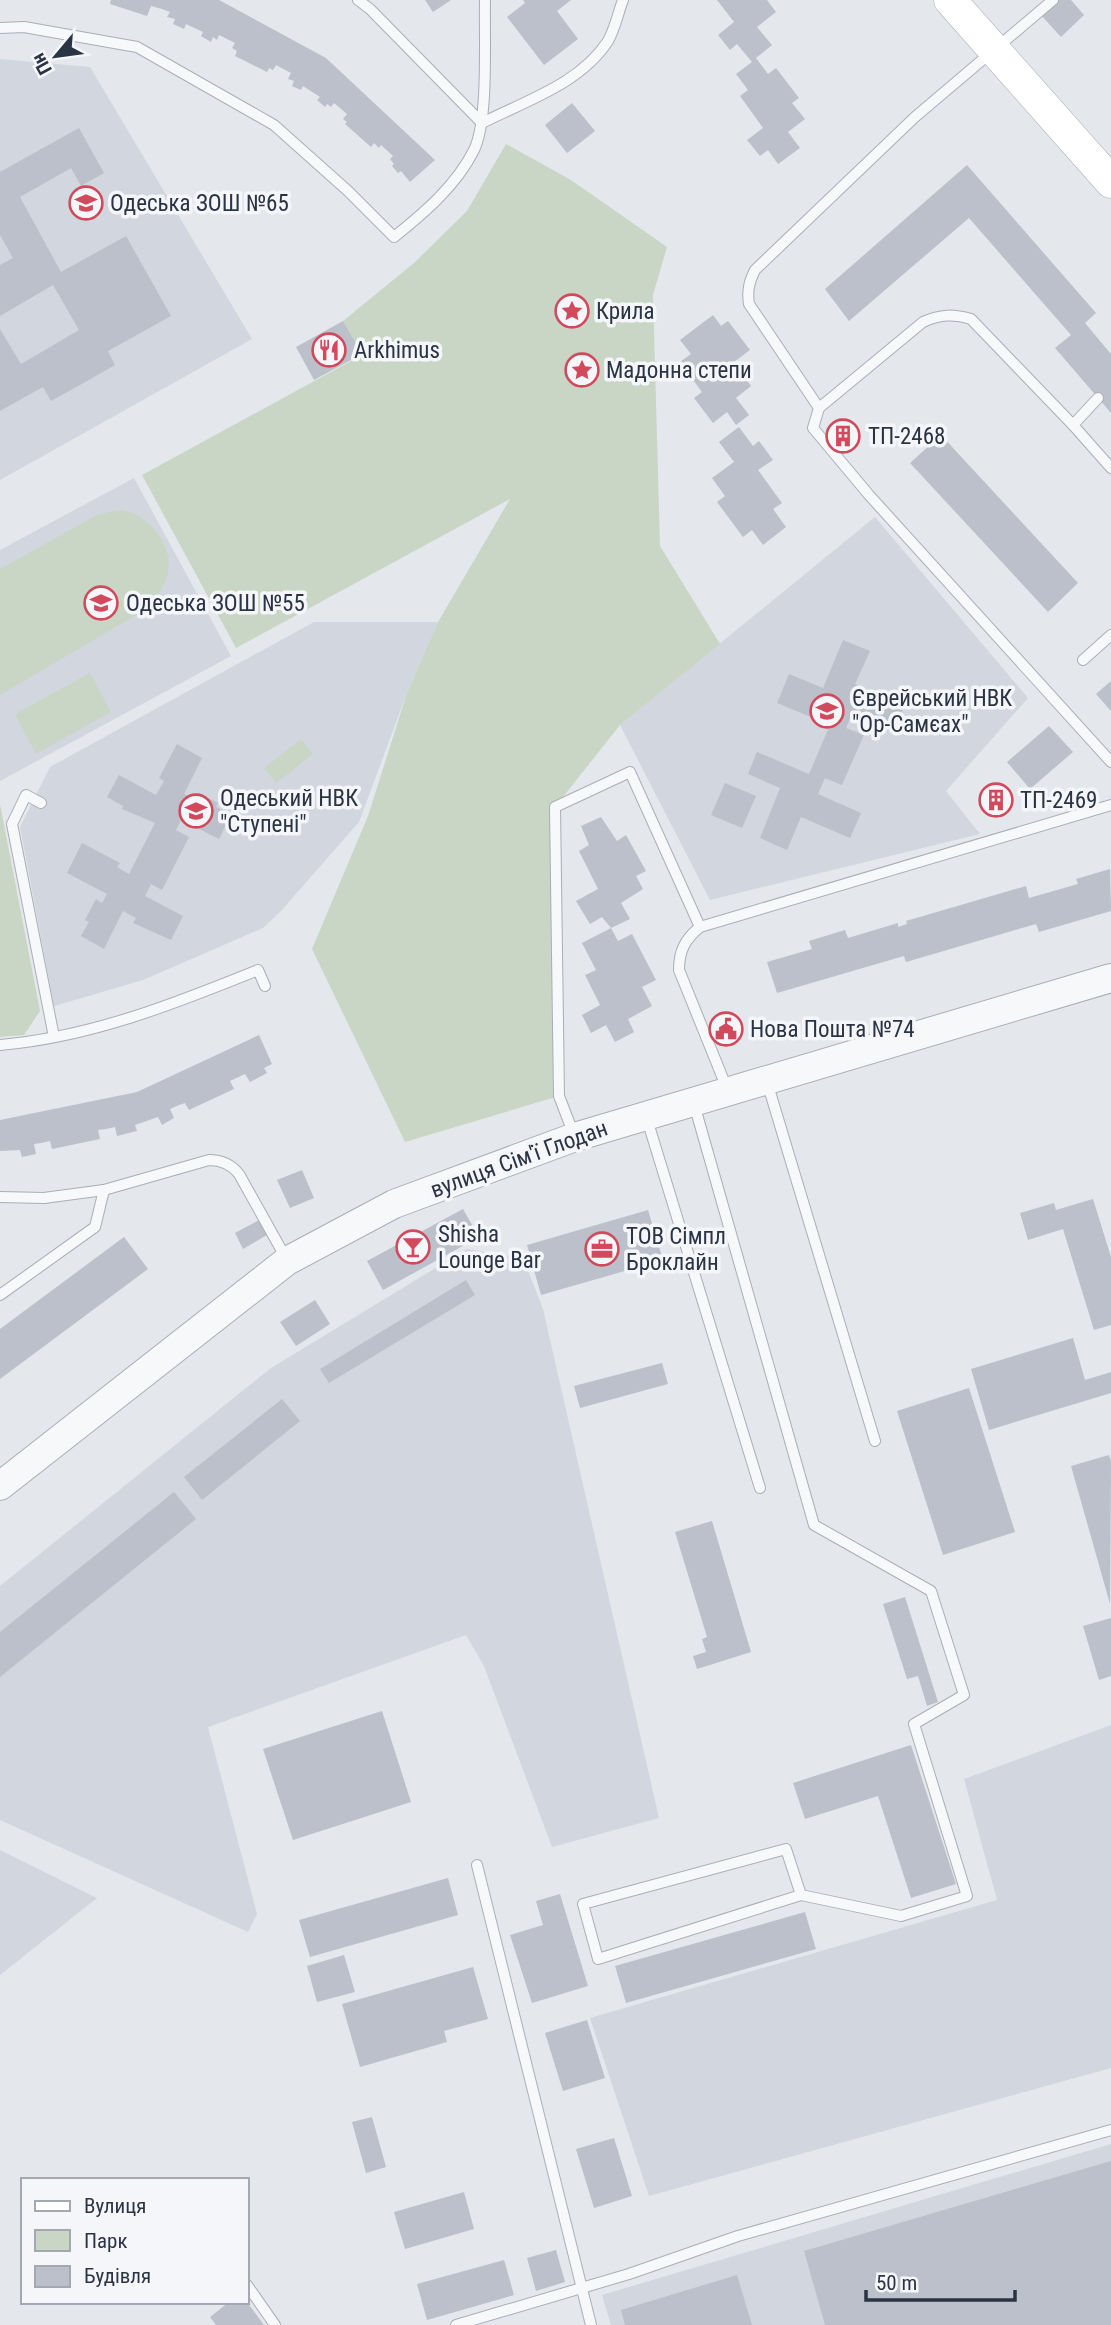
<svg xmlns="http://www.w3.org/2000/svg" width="1111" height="2325" font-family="'Roboto Condensed',sans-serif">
  <rect width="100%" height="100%" fill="#e4e7ec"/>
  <g fill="#d2d6de">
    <path d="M0,59L90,67L252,339L0,480Z"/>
    <path d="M134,478L231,656L0,781V550Z"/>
    <path d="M875,517L1028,698L946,791L980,834L710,900L620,725Z"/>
    <path d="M314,622H438L407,693L359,822L280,912L263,928L143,980L54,1006L20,827L50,767Z"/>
    <path d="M467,1249L523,1258L543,1309L659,1818L552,1847L484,1666L466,1635L208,1727L257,1914L248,1932L0,1820V1586L271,1368Z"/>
    <path d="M1111,1725V2068L649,2196L590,2018L997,1900L964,1779Z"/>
    <path d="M0,1850L97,1898L0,1975Z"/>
    <path d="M1111,2144V2325H611L602,2295Z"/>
  </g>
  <g fill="#c9d6c5">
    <path d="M506,144L571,180L667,247L653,295L660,546L720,644L620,725L555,807L559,1096L405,1142L312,949L368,816L407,693L438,622L510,499L236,648L142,475L362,355L343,321L414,263L467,211Z"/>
    <path d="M117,510C122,511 128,511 133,513C154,522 173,550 168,572C165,585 158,596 150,607L0,695V569L97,515Z"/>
    <path d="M90,673L111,712L36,754L15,714Z"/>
    <path d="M301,739L313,754L276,783L264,768Z"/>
    <path d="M0,804L40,1011L24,1035L0,1037Z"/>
  </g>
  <g fill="#bbc0ca">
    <path d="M111,0H219L326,58L435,160L410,182L401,171L398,173L392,166L394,164L390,159L393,156L381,145L379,148L374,143L371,147L345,124L347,122L343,119L347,114L334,103L331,107L327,104L325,107L317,100L320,97L303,86L301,90L292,86L294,81L288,79L291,73L276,65L273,70L269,68L267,72L235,56L237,51L232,48L235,43L219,35L217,40L213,37L211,42L201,36L203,32L186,24L184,29L173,24L175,19L167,17L170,12L162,9L151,6L147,16L110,4Z"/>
    <path d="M425,0H451L433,12Z"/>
    <path d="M523,0H571L557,11L578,39L544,65L507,17L525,3Z"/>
    <path d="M717,0H767L776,12L757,27L772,45L756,58L768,74L776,68L799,98L792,103L805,119L788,132L800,148L778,164L768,150L760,156L747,140L763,128L740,96L748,90L736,74L752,62L737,44L730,50L718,35L734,22Z"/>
    <path d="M1055,0H1071L1084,15L1061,37L1040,14Z"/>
    <path d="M572,103L595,131L567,153L545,125Z"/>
    <path d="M79,128L104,173L81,186L71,168L20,197L61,272L126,236L171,316L108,351L115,365L87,381L51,401L43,387L0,411V329L21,364L79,330L53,285L0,316V265L13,258L0,235V172Z"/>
    <path d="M967,165L1096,313L1085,323L1111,354V413L1055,348L1071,335L969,218L849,321L825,289Z"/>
    <path d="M713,315L721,326L728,321L750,350L734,362L751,386L736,398L749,415L736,425L727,412L713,423L694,398L702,392L680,362L691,354L680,340Z"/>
    <path d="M343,321L362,354L314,380L296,347Z"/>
    <path d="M840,418L860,442L847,454L826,429Z"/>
    <path d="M739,427L753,446L759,441L773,460L758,470L782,503L773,509L786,527L763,545L752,530L743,537L717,502L725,496L712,478L734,462L719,442Z"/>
    <path d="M941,435L1078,583L1048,612L910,463Z"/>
    <path d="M843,640L870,651L855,684L905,705L893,732L852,714L846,728L864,735L842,785L825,778L818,794L861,813L850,838L801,817L787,850L760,838L780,788L748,774L757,752L809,774L830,725L777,703L789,674L823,688Z"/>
    <path d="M1111,681V711L1096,694Z"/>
    <path d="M1049,726L1073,752L1030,789L1007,762Z"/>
    <path d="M177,744L202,758L184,794L196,800L199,793L218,803L216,807L231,815L219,839L181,820L176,830L189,837L162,890L151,884L145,896L183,916L171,940L133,923L136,918L123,911L104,949L81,936L89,922L85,920L96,899L102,903L107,894L67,873L82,843L120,863L117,867L129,874L155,823L122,809L123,806L107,797L119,775L156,795L164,781L159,778Z"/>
    <path d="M725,783L756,796L742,828L711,815Z"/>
    <path d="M992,787L1009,806L1000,814L984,795Z"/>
    <path d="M601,817L617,841L626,835L646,871L636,876L643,889L621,903L630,919L611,928L602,917L590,924L576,901L598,889L579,851L589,845L581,826Z"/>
    <path d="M1110,869L1111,911L1039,932L1036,924L906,962L904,956L777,993L767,962L812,949L809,941L845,930L848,938L898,923V927L907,924L906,921L1026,886L1029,898L1078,884L1076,879Z"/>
    <path d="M611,928L618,941L632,934L656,980L642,987L652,1006L628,1019L634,1032L615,1042L606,1025L591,1033L582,1015L600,1005L585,975L596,970L582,943Z"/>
    <path d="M259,1035L272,1064L264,1068L267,1073L250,1082L245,1074L230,1081L234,1089L189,1110L185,1103L179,1105L170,1109L174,1118L162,1125L158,1117L135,1125L137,1131L117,1136L115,1127L106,1129L98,1130L100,1139L52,1149L50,1141L41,1143L34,1144L36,1154L22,1157L20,1150L0,1151V1120L137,1092Z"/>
    <path d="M302,1170L314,1198L290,1208L277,1180Z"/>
    <path d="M1093,1199L1111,1257V1325L1094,1330L1063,1229L1028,1240L1020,1213L1054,1203L1056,1210Z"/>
    <path d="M463,1209L479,1237L383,1290L367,1261Z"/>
    <path d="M648,1210L663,1260L541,1295L527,1245Z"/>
    <path d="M259,1220L267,1235L243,1249L235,1233Z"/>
    <path d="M124,1237L148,1269L0,1379V1329Z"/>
    <path d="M466,1280L475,1295L329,1383L320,1369Z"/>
    <path d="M315,1300L330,1324L296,1346L280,1322Z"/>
    <path d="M1073,1338L1085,1380L1111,1372V1393L989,1430L971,1369Z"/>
    <path d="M662,1363L668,1384L580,1408L574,1386Z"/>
    <path d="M969,1388L1015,1532L943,1555L897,1411Z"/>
    <path d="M282,1399L300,1421L202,1500L184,1477Z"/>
    <path d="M1109,1455L1111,1462L1110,1604L1071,1466Z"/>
    <path d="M174,1492L196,1519L0,1677V1632Z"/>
    <path d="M712,1521L751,1652L697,1669L693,1656L706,1652L702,1639L707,1637L675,1532Z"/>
    <path d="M905,1597L938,1702L927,1706L918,1676L907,1679L883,1604Z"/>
    <path d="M1111,1618V1676L1099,1680L1083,1626Z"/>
    <path d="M382,1711L411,1802L293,1840L263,1749Z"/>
    <path d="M911,1745L956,1884L911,1898L878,1796L805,1819L793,1783Z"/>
    <path d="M448,1878L458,1915L310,1957L299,1920Z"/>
    <path d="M560,1894L588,1986L532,2003L510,1935L543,1925L536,1901Z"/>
    <path d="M805,1912L816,1949L626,2003L615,1966Z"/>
    <path d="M344,1955L355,1992L317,2002L307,1966Z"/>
    <path d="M473,1967L488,2019L444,2031L447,2042L360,2067L342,2004Z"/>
    <path d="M587,2020L605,2078L563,2091L545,2033Z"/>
    <path d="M372,2117L386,2167L366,2173L352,2122Z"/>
    <path d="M614,2138L632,2196L594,2208L576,2149Z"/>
    <path d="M1111,2161V2325H825L804,2251Z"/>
    <path d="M464,2192L474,2229L405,2249L394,2212Z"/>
    <path d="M556,2250L565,2282L536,2291L527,2258Z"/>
    <path d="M504,2260L514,2295L427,2320L417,2284Z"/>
    <path d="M737,2275L752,2325H625L621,2310Z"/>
    <path d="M229,2302H247L264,2325H216L210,2317Z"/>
  </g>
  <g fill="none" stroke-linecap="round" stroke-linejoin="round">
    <defs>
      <g id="service">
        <path d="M358,0L370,9L482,123"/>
        <path d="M0,28L24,27L137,47L274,125L348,191L394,237C424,213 456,186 474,150C489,119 484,37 485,0"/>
        <path d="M482,123C525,101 580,84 608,41C615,29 618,13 623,0"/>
        <path d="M819,408L749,304C747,291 749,282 755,270L915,117L1053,0"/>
        <path d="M1073,425L1098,398"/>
        <path d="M1111,468L1073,425L971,319C953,314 941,314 923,322L819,408L813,428L869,495L1111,762"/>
        <path d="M1083,660L1111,635"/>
        <path d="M41,803L26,795L12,824L54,1037"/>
        <path d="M0,1045C91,1037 174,1004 258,970L265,986"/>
        <path d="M767,1082L875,1441"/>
        <path d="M728,1091L679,970C679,951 685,939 700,927L1111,805"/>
        <path d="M694,1104L814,1525L931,1591L964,1695L914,1724L967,1896L901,1916L801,1895L598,1959L583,1904L786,1849L801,1895"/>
        <path d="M646,1116L760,1488"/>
        <path d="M574,1135L559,1096L555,807L630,772L700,927"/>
        <path d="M0,1197L44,1198L104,1190L209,1160C222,1160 231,1164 239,1174L287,1260"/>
        <path d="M0,1295L95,1227L104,1190"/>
        <path d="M477,1865L591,2325"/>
        <path d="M247,2285L275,2325"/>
        <path d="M456,2325L629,2274L738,2236L1111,2130"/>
      </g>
      <path id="tertiary" d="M0,1486L287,1261L394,1204L575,1137L1111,978"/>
      <path id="secondary" d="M950,0L1111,182"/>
    </defs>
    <use href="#service" stroke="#a9aeb7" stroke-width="12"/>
    <use href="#tertiary" stroke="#a9aeb7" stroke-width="30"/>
    <use href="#secondary" stroke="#a9aeb7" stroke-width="33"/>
    <use href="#service" stroke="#f7f8fa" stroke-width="10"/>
    <use href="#tertiary" stroke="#f7f8fa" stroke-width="28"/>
    <use href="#secondary" stroke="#fff" stroke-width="32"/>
  </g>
  <defs>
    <symbol id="school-ring" viewBox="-11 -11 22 22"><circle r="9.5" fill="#f4f6f9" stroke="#d1495b" stroke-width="1.5"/><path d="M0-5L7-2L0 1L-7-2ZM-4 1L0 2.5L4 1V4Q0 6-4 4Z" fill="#d1495b"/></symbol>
    <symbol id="sight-ring" viewBox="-11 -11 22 22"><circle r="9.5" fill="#f4f6f9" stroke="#d1495b" stroke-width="1.5"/><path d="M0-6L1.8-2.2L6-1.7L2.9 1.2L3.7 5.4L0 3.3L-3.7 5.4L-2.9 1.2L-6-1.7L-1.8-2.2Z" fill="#d1495b"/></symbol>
    <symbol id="restaurant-ring" viewBox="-11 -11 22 22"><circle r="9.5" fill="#f4f6f9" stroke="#d1495b" stroke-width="1.5"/><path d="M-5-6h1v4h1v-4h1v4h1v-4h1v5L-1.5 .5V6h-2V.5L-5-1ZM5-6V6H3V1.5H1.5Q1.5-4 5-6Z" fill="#d1495b"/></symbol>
    <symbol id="building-ring" viewBox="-11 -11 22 22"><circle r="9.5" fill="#f4f6f9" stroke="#d1495b" stroke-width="1.5"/><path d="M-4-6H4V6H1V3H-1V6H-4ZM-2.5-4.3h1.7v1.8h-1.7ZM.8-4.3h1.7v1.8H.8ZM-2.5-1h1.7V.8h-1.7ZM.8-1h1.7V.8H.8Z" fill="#d1495b"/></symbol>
    <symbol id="civic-ring" viewBox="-11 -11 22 22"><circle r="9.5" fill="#f4f6f9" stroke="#d1495b" stroke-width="1.5"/><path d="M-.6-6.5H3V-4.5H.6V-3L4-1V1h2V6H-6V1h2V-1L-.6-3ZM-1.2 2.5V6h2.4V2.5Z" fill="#d1495b"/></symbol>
    <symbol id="bar-ring" viewBox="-11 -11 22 22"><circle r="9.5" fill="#f4f6f9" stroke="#d1495b" stroke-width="1.5"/><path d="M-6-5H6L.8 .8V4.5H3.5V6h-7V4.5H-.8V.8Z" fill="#d1495b"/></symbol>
    <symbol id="office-ring" viewBox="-11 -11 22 22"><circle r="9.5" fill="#f4f6f9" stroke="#d1495b" stroke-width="1.5"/><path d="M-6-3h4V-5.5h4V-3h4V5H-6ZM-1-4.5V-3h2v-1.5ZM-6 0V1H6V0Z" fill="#d1495b"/></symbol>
  </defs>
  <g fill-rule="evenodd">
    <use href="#school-ring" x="67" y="184" width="38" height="38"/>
    <use href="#sight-ring" x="553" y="292" width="38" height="38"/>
    <use href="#restaurant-ring" x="310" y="331" width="38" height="38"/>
    <use href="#sight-ring" x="563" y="351" width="38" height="38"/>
    <use href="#building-ring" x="824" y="417" width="38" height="38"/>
    <use href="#school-ring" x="82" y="584" width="38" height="38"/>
    <use href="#school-ring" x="808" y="692" width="38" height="38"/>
    <use href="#building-ring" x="977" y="781" width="38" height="38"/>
    <use href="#school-ring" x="177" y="792" width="38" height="38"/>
    <use href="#civic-ring" x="707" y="1010" width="38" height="38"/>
    <use href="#bar-ring" x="394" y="1228" width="38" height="38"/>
    <use href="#office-ring" x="583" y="1230" width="38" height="38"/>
  </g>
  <g text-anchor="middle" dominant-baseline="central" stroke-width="7" stroke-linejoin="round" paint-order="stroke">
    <g font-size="23" fill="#2b3445" stroke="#f4f6f9" text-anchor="start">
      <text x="110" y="203">Одеська ЗОШ №65</text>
      <text x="596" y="311">Крила</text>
      <text x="354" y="350">Arkhimus</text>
      <text x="606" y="370">Мадонна степи</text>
      <text x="868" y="436">ТП-2468</text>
      <text x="126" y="603">Одеська ЗОШ №55</text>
      <text x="852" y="698">Єврейський НВК<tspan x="852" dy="26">"Ор-Самєах"</tspan></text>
      <text x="220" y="798">Одеський НВК<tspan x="220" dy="26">"Ступені"</tspan></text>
      <text x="1020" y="800">ТП-2469</text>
      <text x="750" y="1029">Нова Пошта №74</text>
      <text x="438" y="1234">Shisha<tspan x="438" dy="26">Lounge Bar</tspan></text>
      <text x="626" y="1236">ТОВ Сімпл<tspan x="626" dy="26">Броклайн</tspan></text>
    </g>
    <g font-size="23" fill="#2b3445" stroke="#f4f6f9">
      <text transform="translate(519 1159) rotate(-20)">вулиця Сім'ї Глодан</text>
    </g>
  </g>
  <rect x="21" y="2178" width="228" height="126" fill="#f4f6f9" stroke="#a4a8b1" stroke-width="2"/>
  <rect x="35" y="2201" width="35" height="10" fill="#ffffff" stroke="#a4a8b1" stroke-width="2"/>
  <text x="84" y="2213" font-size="21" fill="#2b3445">Вулиця</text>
  <rect x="35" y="2230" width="35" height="21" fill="#c9d6c5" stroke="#a4a8b1" stroke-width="2"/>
  <text x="84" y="2248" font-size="21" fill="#2b3445">Парк</text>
  <rect x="35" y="2266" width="35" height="21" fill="#bbc0ca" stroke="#a4a8b1" stroke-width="2"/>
  <text x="84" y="2283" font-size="21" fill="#2b3445">Будівля</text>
  <g transform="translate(56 56) rotate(241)" stroke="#f4f6f9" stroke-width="5" paint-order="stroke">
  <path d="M0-5L12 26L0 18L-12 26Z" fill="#2b3445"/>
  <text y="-10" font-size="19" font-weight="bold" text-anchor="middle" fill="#2b3445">Пн</text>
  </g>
  <path d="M866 2290v10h149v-10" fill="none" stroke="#2b3445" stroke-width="3.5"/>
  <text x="876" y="2290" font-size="21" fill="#2b3445" stroke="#f4f6f9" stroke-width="5" paint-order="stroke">50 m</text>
</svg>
